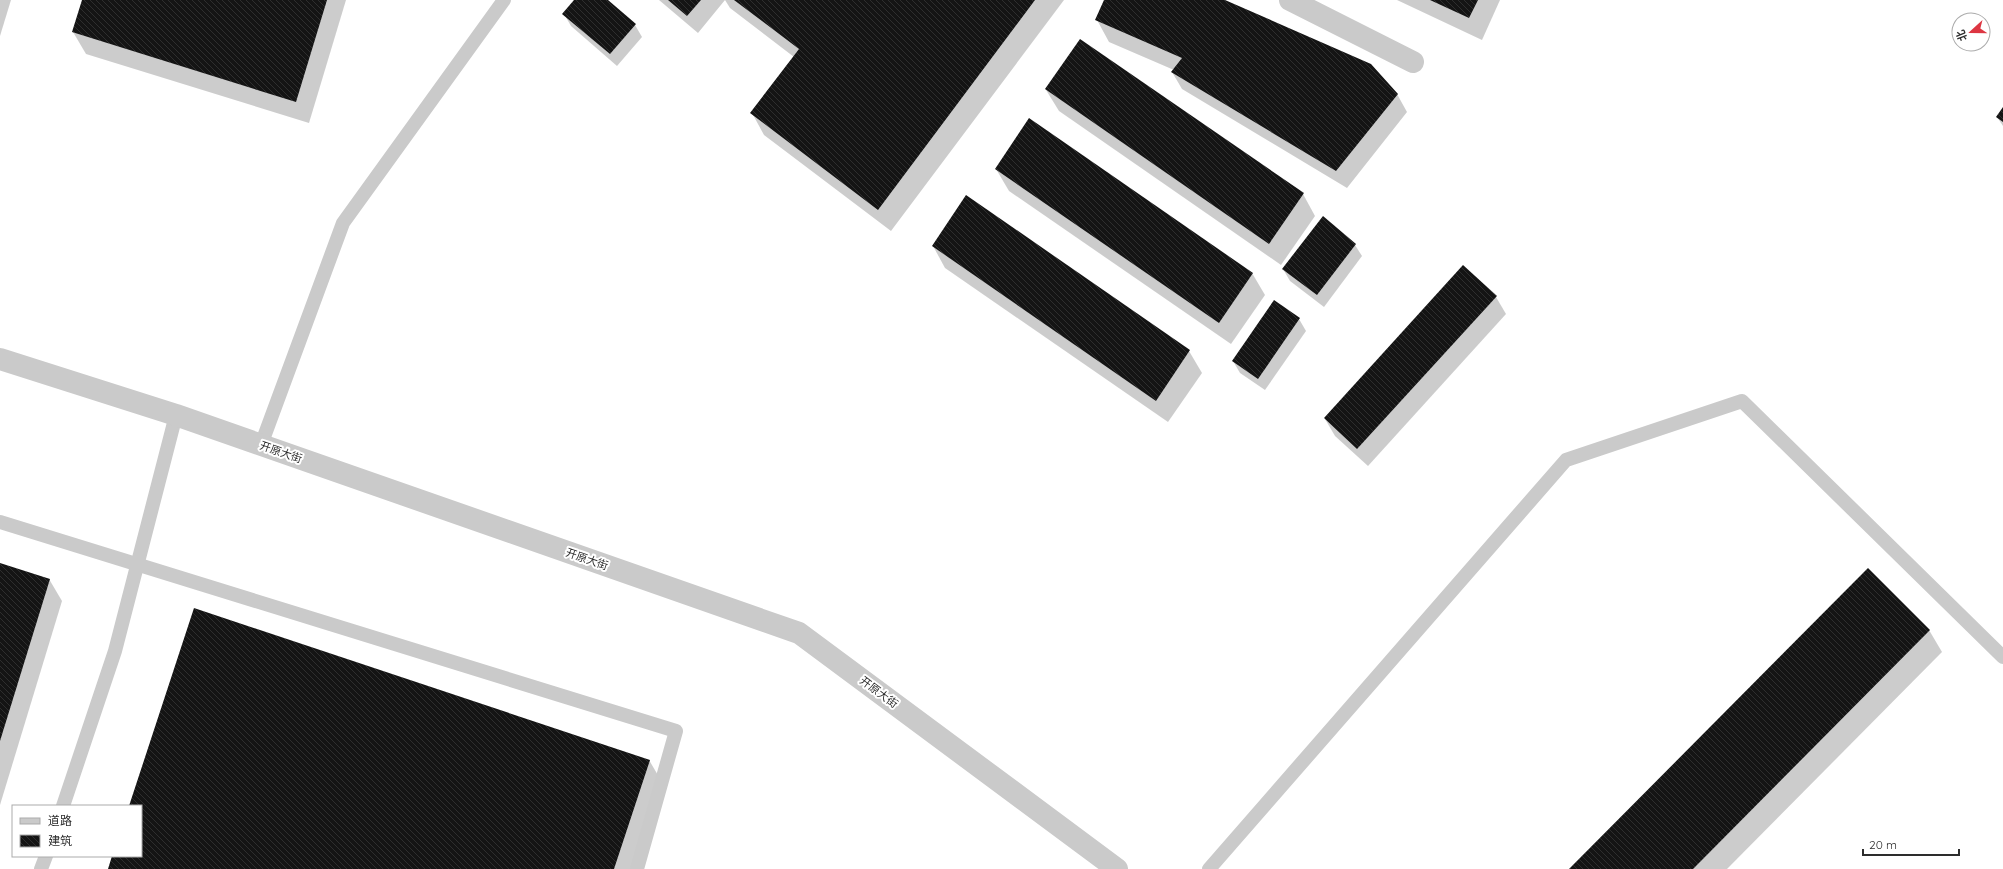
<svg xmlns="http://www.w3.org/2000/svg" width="2003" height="869" font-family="Quicksand,'Noto Sans SC',sans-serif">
  <defs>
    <pattern id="building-back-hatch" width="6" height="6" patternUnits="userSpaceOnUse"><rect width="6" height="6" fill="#141414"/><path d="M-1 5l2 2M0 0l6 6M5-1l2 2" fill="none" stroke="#2e2e2e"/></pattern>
  </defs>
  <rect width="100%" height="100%" fill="#fff"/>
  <g fill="#0003">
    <path d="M0,0H11L0,36Z"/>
    <path d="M83,0H346L309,123L86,54L73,32Z"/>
    <path d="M576,0H606L635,25L642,37L617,66L571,26L564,14Z"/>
    <path d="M659,0H1064L891,231L764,135L752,113L794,57L730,8L725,0L698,33Z"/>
    <path d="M1105,0H1222L1397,94L1407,112L1347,188L1182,89L1172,72L1174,70L1109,42L1097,20Z"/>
    <path d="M1397,0H1500L1482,40Z"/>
    <path d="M1046,90L1303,194L1315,216L1281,265L1059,111Z"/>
    <path d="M2003,109V126L1997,117Z"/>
    <path d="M996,169L1252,273L1265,295L1231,344L1009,191Z"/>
    <path d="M1355,245L1362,256L1324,307L1290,281L1283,269Z"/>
    <path d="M933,246L1189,351L1202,373L1168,422L945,268Z"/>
    <path d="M1496,297L1506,314L1368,466L1335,436L1325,419Z"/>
    <path d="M1299,319L1306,331L1265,390L1240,373L1233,361Z"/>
    <path d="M0,564L49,579L62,601L0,805Z"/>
    <path d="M1929,630L1942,652L1727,869H1571Z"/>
    <path d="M649,760L662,782L633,869H109L113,856H141V806H130Z"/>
  </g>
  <g fill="url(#building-back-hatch)">
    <path d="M82,0H327L296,102L72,32Z"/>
    <path d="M574,0H608L636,24L610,54L562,14Z"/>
    <path d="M668,0H701L687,16Z"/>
    <path d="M734,0H1035L878,210L750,113L799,49Z"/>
    <path d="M1104,0H1225L1371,64L1398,94L1336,171L1171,72L1182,58L1095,20Z"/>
    <path d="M1430,0H1478L1469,18Z"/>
    <path d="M1080,39L1304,193L1269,244L1045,89Z"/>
    <path d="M2003,107V122L1996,117Z"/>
    <path d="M1029,118L1253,273L1219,323L995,169Z"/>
    <path d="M966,195L1190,350L1156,401L932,246Z"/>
    <path d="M1323,216L1356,244L1317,295L1282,269Z"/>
    <path d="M1463,265L1497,296L1357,449L1324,418Z"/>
    <path d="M1274,300L1300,318L1258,379L1232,361Z"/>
    <path d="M0,563L50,579L0,741Z"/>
    <path d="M1868,568L1930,630L1693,869H1569Z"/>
    <path d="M194,608L650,760L614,869H108L112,856H141V806H129Z"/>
  </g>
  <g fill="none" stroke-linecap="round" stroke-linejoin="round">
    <g stroke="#cacaca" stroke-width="14">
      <path d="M261,445L343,223L504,0"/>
      <path d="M0,522L676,731L637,869"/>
      <path d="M63,806L115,651L176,415"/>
      <path d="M41,869L46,856"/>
      <path d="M1209,869L1566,460L1742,401L2003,657"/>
    </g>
    <g stroke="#cacaca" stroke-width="22">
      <path d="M1290,0L1413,62"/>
      <path d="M0,359L176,415L799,633L1117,869"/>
    </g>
  </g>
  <g text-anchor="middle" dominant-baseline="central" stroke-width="4" stroke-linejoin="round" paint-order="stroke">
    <g font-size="11" fill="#2d2d2d" stroke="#fff">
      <text transform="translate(281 452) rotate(19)">开原大街</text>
      <text transform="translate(587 559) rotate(19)">开原大街</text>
      <text transform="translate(879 692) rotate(37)">开原大街</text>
    </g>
  </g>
  <rect x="12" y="805" width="130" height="52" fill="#ffffff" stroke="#ababab"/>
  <rect x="20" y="818" width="20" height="6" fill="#cacaca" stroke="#ababab"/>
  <text x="48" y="825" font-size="12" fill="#2d2d2d">道路</text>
  <rect x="20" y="835" width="20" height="12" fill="url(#building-back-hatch)" stroke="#ababab"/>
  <text x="48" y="845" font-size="12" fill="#2d2d2d">建筑</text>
  <g transform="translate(1971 32) rotate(249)"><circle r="19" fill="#ffffff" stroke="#ababab"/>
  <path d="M0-3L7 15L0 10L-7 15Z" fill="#dd3642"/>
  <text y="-6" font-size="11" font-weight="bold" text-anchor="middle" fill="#2d2d2d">北</text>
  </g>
  <path d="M1863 849v6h96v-6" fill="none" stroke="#2d2d2d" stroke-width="2"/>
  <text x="1869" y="849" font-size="12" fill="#2d2d2d" stroke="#ffffff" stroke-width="3" paint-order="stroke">20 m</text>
</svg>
